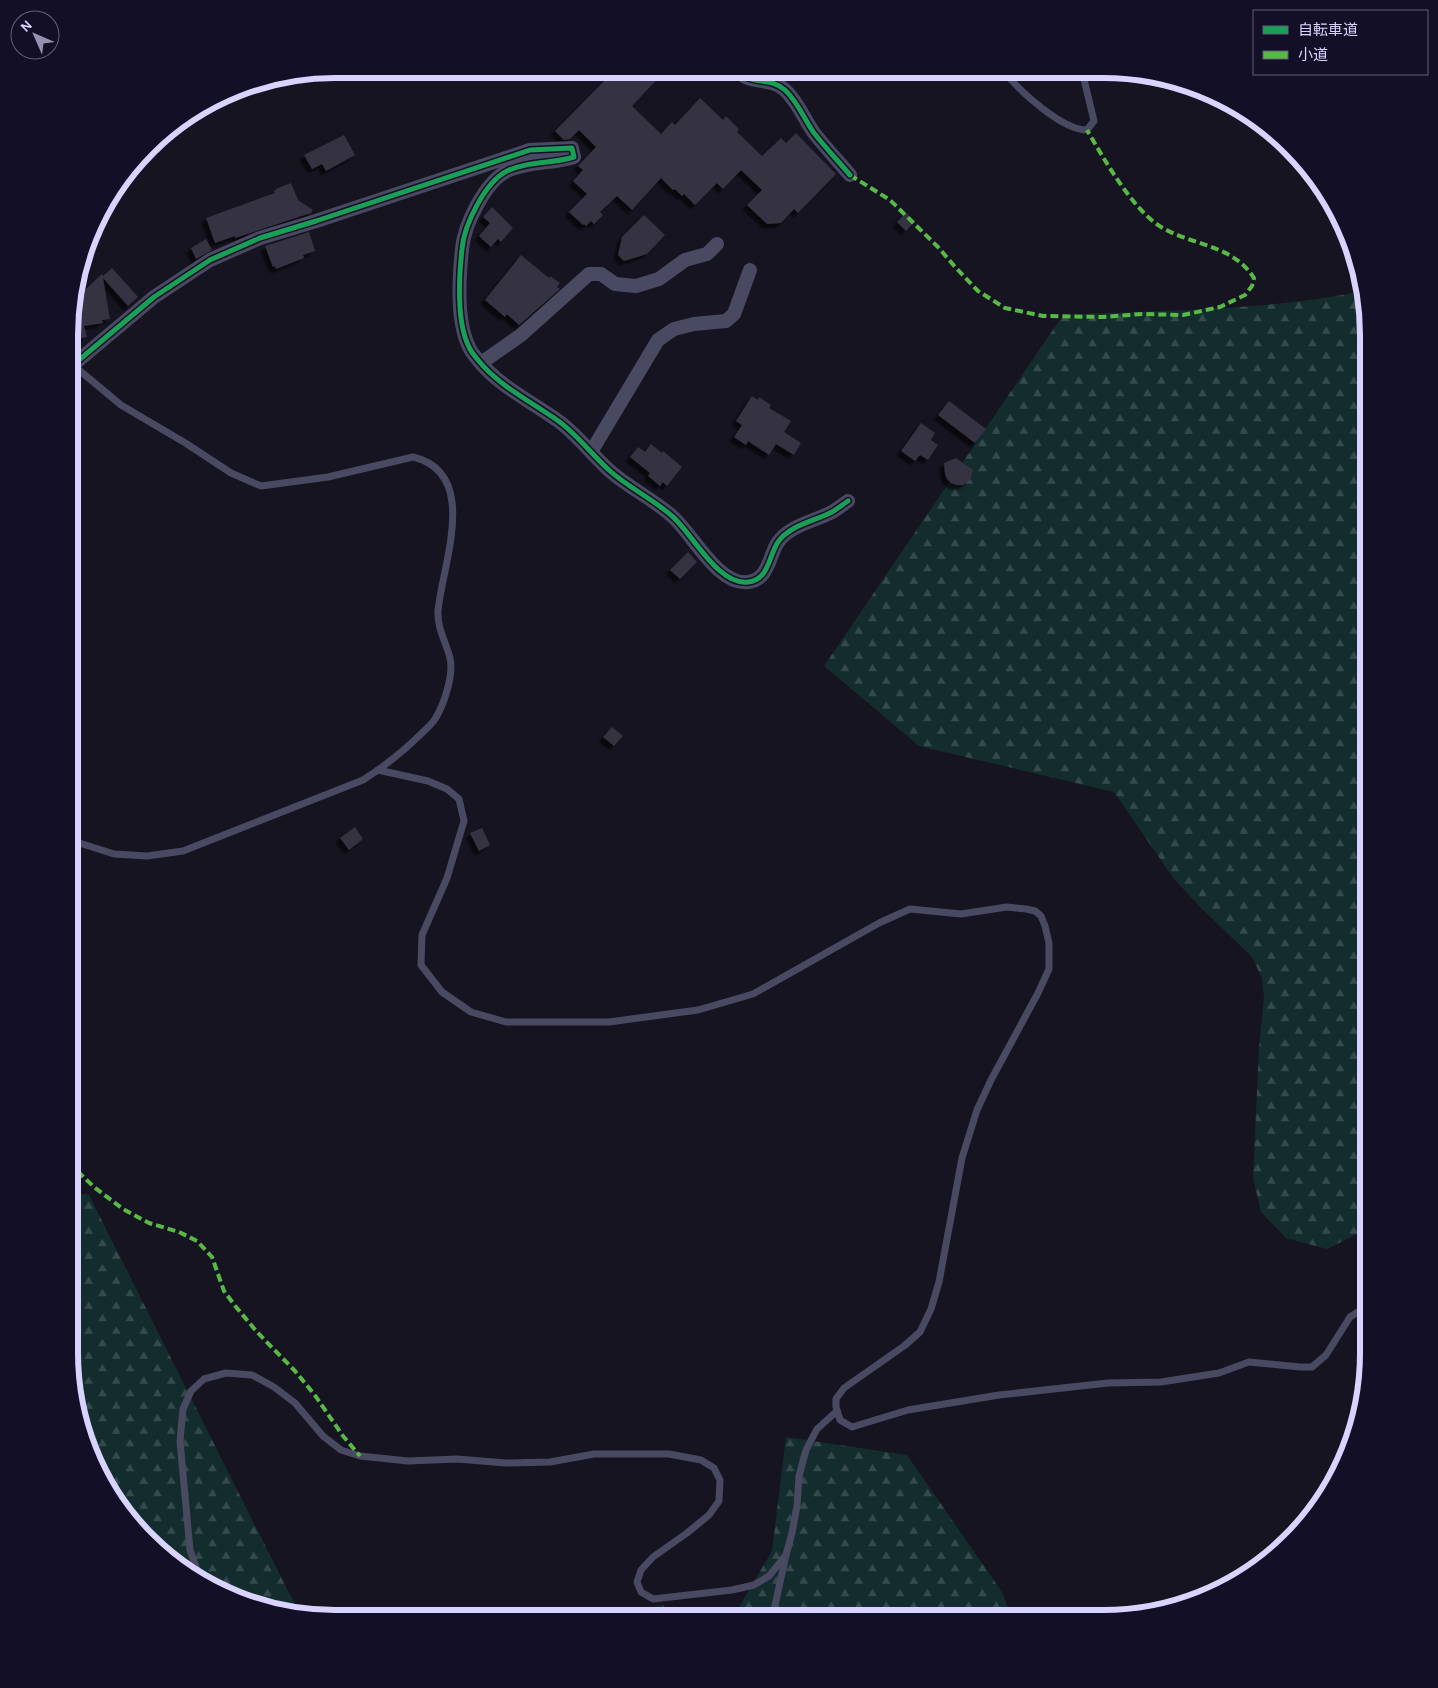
<svg xmlns="http://www.w3.org/2000/svg" width="1438" height="1688" font-family="'Alegreya Sans','Noto Sans JP',sans-serif">
  <defs>
    <pattern id="forest-firs" width="22" height="20" patternUnits="userSpaceOnUse" patternTransform="scale(1.25)"><rect width="22" height="20" fill="#132c2d"/><path d="M5 1l3.5 6h-7zM16 11l3.5 6h-7z" fill="#354a4c"/></pattern>
    <filter id="shadow"><feDropShadow dx="-4.5" dy="4.5" stdDeviation="1" flood-color="#0009"/></filter>
  </defs>
  <rect width="100%" height="100%" fill="#161421"/>
  <g fill="url(#forest-firs)">
    <path d="M1364,291L1369,334V1228L1327,1249L1286,1238L1261,1212L1253,1178L1259,1048L1264,997L1262,978L1252,957L1201,908L1174,879L1114,792L919,746L824,666L1063,315C1163,310 1265,311 1364,291Z"/>
    <path d="M69,1192L89,1195L287,1589L302,1616L249,1605L201,1584L146,1541L104,1487L78,1423L69,1354Z"/>
    <path d="M786,1437L907,1455L1002,1592L1012,1619H732L772,1551Z"/>
    <path d="M664,1605L666,1619H553Z"/>
  </g>
  <g fill="#343243" filter="url(#shadow)">
    <path d="M615,70H666L632,106L661,134L672,122L675,125L700,98L723,120L726,116L739,129L737,132L762,156L781,138L786,143L796,133L836,174L798,213L794,209L781,223L767,224L747,205L762,190L741,170L723,189L717,183L695,205L684,194L682,196L675,189L673,190L661,178L632,210L617,196L600,212L603,215L594,224L591,221L586,226L584,224L583,225L569,212L587,194L573,181L583,170L578,166L596,147L579,130L570,139L564,140L555,131Z"/>
    <path d="M344,135L355,155L326,171L322,164L312,169L304,155Z"/>
    <path d="M291,183L298,200L313,210L311,213L235,238V236L215,243L206,218L275,193L274,191L278,188Z"/>
    <path d="M492,207L513,228L501,242L498,239L491,247L479,236L490,223L483,217Z"/>
    <path d="M906,213L915,221L906,231L897,222Z"/>
    <path d="M644,215L665,235L647,254L624,261L618,255L622,237Z"/>
    <path d="M309,232L315,251L303,255L304,258L276,269L275,266L273,267L265,246Z"/>
    <path d="M206,239L212,250L196,259L191,248Z"/>
    <path d="M521,255L549,278L550,276L560,283L557,287L560,289L519,325L507,314L505,317L485,300Z"/>
    <path d="M112,268L138,297L128,306L103,278L110,319L102,320L103,323L84,326L87,337L71,340V303L102,274L103,276Z"/>
    <path d="M752,396L758,400L759,397L771,405L769,408L791,421L784,432L801,443L794,455L776,444L769,455L748,441L746,445L734,437L742,425L736,421Z"/>
    <path d="M949,401L986,429L975,443L938,415Z"/>
    <path d="M921,423L935,433L931,440L938,445L928,460L920,455L915,461L901,451Z"/>
    <path d="M651,444L662,453L663,451L682,467L667,486L663,482L660,486L648,476L650,473L630,457L638,447L645,452Z"/>
    <path d="M956,458L973,470L970,480L963,485H957L951,483L947,479L945,474L944,463Z"/>
    <path d="M688,552L697,562L680,579L670,570Z"/>
    <path d="M612,727L623,736L614,746L603,737Z"/>
    <path d="M355,827L363,839L349,850L340,838Z"/>
    <path d="M482,828L490,845L479,851L470,833Z"/>
  </g>
  <g fill="none" stroke-linecap="round" stroke-linejoin="round">
    <g stroke="#4a4962" stroke-width="7">
      <path d="M1004,71C1019,91 1062,130 1087,130L1094,121L1082,71"/>
      <path d="M378,770L428,781L447,789L459,799L464,821L447,878L422,935L421,965L442,992L471,1012L506,1022H609L698,1010L753,994L879,923L910,909L961,914L1007,907L1026,909L1035,911L1041,916L1045,926L1049,943V969L1038,993L991,1080L977,1110L962,1158L939,1282L931,1309L920,1332L904,1346L844,1388L836,1399V1407L840,1420L852,1427L908,1410L999,1395L1108,1383L1161,1382L1219,1373L1249,1362L1300,1367H1312L1326,1355L1350,1317L1361,1310L1369,1308"/>
      <path d="M70,840L114,854L147,856L183,851L363,780C385,766 404,751 422,733C426,729 432,724 435,719C444,705 454,674 450,658C446,642 437,628 438,611C442,565 481,473 413,457L328,477L261,486L231,473L187,444L121,405L73,365"/>
      <path d="M202,1584L190,1550L180,1441L183,1409L191,1391L204,1379L226,1373L252,1375L274,1387L295,1403L323,1436L341,1450L360,1456L408,1461L457,1459L506,1463L550,1462L594,1454H669L701,1460L714,1468L720,1480L719,1501L709,1515L687,1533L653,1557L641,1570L637,1582L641,1592L653,1599L732,1590L754,1585L769,1576L786,1555"/>
      <path d="M772,1619L786,1555L792,1533L797,1506L799,1476L806,1450L817,1429L837,1411"/>
    </g>
    <g stroke="#4a4962" stroke-width="14">
      <path d="M736,70C749,85 771,77 785,90C798,102 804,119 814,133C825,147 838,161 850,175"/>
      <path d="M71,363L73,365L154,297L210,260L260,238L316,221L530,150L572,148L574,157C552,164 528,161 507,171C485,182 464,225 462,249C459,277 456,321 469,347C471,352 475,356 478,360C499,386 530,401 557,420C577,434 592,455 610,471C629,488 653,499 672,516C692,533 718,586 748,582C769,580 769,555 778,542C790,525 815,521 832,512C837,509 842,505 848,501"/>
      <path d="M481,363L521,335L589,274H601L615,284L636,286L659,279L685,260L707,254L717,244"/>
      <path d="M591,452L658,340L674,329L694,324L726,321L734,314L750,270"/>
    </g>
    <g stroke="#58b947" stroke-width="4" stroke-dasharray="8 4" stroke-linecap="butt">
      <path d="M850,175L890,200L938,247L956,268L978,291L1005,308L1043,316L1103,317L1142,314L1183,315L1220,307L1245,295L1252,286L1254,278C1232,244 1193,246 1161,227C1132,209 1104,159 1087,130"/>
      <path d="M69,1163L94,1187L123,1209L149,1223L179,1232L197,1241L212,1257L224,1291L236,1307L257,1332L295,1371L314,1394L343,1436L360,1456"/>
    </g>
    <defs>
      <g id="cycleway">
        <path d="M736,70C749,85 771,77 785,90C798,102 804,119 814,133C825,147 838,161 850,175"/>
        <path d="M71,363L73,365L154,297L210,260L260,238L316,221L530,150L572,148L574,157C552,164 528,161 507,171C485,182 464,225 462,249C459,277 456,321 469,347C471,352 475,356 478,360C499,386 530,401 557,420C577,434 592,455 610,471C629,488 653,499 672,516C692,533 718,586 748,582C769,580 769,555 778,542C790,525 815,521 832,512C837,509 842,505 848,501"/>
      </g>
    </defs>
    <use href="#cycleway" stroke="#130f26" stroke-width="8"/>
    <use href="#cycleway" stroke="#1a9f57" stroke-width="5"/>
  </g>
  <path d="M0 0H1438V1688H0ZM335 78H1103A257 257 0 0 1 1360 335V1353A257 257 0 0 1 1103 1610H335A257 257 0 0 1 78 1353V335A257 257 0 0 1 335 78Z" fill="#130f26" fill-rule="evenodd"/>
  <path fill="none" stroke="#d9d4ff" stroke-width="6" d="M335 78H1103A257 257 0 0 1 1360 335V1353A257 257 0 0 1 1103 1610H335A257 257 0 0 1 78 1353V335A257 257 0 0 1 335 78Z"/>
  <rect x="1253" y="10" width="175" height="65" fill="#130f26" stroke="#625e7d"/>
  <rect x="1263" y="26" width="25" height="8" fill="#1a9f57" stroke="#625e7d"/>
  <text x="1298" y="35" font-size="15" fill="#d9d4ff">自転車道</text>
  <rect x="1263" y="51" width="25" height="8" fill="#58b947" stroke="#625e7d"/>
  <text x="1298" y="60" font-size="15" fill="#d9d4ff">小道</text>
  <g transform="translate(35 35) rotate(315)"><circle r="24" fill="#130f26" stroke="#625e7d"/>
  <path d="M0-4L9 19L0 12L-9 19Z" fill="#9591b1"/>
  <text y="-8" font-size="14" font-weight="bold" text-anchor="middle" fill="#d9d4ff">N</text>
  </g>
</svg>
